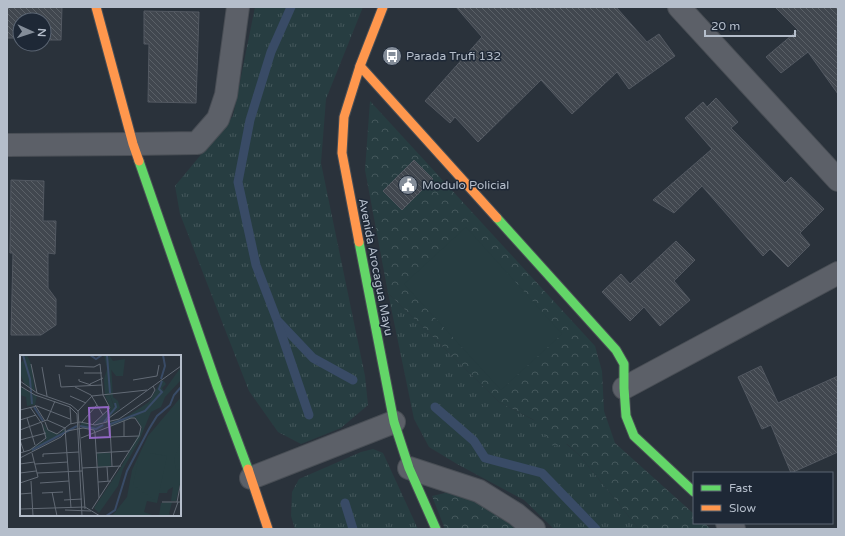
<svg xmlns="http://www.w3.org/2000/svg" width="845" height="536" font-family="'Varela Round',sans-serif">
  <defs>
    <pattern id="grass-tufts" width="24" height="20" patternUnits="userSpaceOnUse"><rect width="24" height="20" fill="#273d41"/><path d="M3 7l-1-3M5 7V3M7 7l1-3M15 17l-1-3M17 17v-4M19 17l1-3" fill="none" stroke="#44575b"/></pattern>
    <pattern id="park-crowns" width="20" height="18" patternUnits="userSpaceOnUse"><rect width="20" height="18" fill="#273d41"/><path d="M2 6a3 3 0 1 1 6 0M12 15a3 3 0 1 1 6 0" fill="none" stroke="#44575b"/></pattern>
    <pattern id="building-back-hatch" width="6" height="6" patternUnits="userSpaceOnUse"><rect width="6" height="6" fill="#41474f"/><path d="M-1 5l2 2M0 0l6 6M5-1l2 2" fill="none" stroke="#5a6067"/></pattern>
  </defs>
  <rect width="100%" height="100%" fill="#2a323b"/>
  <g fill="url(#grass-tufts)">
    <path d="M255,7H363L326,99L321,163L365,376L368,405L341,428L301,444L278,432L249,391L180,214L175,186L233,116Z"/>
    <path d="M388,293L499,402L547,427L580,456L639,529H554L524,500L457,464L429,447L414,419Z"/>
    <path d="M373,449L383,453L418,529H295L291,516L292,492L299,479L361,452Z"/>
  </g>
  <g fill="url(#park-crowns)">
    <path d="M370,101L595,346L602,371L604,411L615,443L694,514V523H704L711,529H639L580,456L567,444L553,446L534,420L499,402L388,293L365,170Z"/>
    <path d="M449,492L489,504L524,529H445L432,496Z"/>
  </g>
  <path fill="#273d41" d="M466,227L562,334L501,390L404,284Z"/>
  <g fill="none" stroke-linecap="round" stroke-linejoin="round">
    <g stroke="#394b66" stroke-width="9">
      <path d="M291,7L271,52L250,120L238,182L256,265L277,320L313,358L353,380"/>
      <path d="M278,324L309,415"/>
      <path d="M435,407L474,441L485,458L542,473L596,529"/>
      <path d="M345,503L353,529"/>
    </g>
  </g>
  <g fill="url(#building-back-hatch)" stroke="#535962">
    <path d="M7,7H62L61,40H44V20H20V38H7Z"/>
    <path d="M456,7H616L647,42L659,34L675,56L629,89L617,72L572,114L541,80L478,142L455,117L450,123L425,101L482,37Z"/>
    <path d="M775,7H838V94L808,52L781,73L766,57L798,30Z"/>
    <path d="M144,11L199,12L196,103L148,102L149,44H144Z"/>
    <path d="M716,98L738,122L731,128L785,183L791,177L824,209L800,233L810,245L788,267L770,249L763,256L702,186L674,213L653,200L712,149L685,118L703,102L707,107Z"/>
    <path d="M414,160L433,179L402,210L383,191Z"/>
    <path d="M11,180L44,181L43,221H56L55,254L48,253V288L56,299V325L41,335H11L13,253H10Z"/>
    <path d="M676,241L695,260L674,281L690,300L660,326L644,307L630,321L602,292L621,274L630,284Z"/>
    <path d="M761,366L778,403L838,376V452L791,473L771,425L762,429L738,377Z"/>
  </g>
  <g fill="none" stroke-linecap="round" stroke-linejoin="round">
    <defs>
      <g id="street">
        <path d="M679,7L838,180"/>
        <path d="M7,145L133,144L197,143L218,119L226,95L238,7"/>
        <path d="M624,388L838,273"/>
        <path d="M409,468L479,491L516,514L534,529"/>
        <path d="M251,478L394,422"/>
        <path d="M727,523L734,529"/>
      </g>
      <g id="fast">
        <path d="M139,161L217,386L248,469"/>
        <path d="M497,218L616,350L624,364V388L626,416L634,436L694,492"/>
        <path d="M359,242L394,422L409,468L436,529"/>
      </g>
      <g id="slow">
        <path d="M96,7L133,144L139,161"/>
        <path d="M360,66L497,218"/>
        <path d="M359,242L342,153L344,117L360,66L383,7"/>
        <path d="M248,469L268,529"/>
      </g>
    </defs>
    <use href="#street" stroke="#494e55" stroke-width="24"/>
    <use href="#fast" stroke="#494e55" stroke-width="11"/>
    <use href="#slow" stroke="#494e55" stroke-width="11"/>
    <use href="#street" stroke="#5c6068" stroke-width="22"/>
    <use href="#fast" stroke="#63d668" stroke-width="9"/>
    <use href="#slow" stroke="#ff974d" stroke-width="9"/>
  </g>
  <defs>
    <symbol id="bus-disc" viewBox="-11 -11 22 22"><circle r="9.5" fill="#848d99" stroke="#1e2836"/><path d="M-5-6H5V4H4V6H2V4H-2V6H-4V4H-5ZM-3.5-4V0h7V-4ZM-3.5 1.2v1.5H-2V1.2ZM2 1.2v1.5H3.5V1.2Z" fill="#fff"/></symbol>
    <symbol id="civic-disc" viewBox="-11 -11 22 22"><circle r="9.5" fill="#848d99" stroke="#1e2836"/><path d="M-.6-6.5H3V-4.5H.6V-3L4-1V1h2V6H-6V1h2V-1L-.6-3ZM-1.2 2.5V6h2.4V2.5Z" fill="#fff"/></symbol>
  </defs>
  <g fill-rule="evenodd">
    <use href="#bus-disc" x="381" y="45" width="22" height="22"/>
    <use href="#civic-disc" x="397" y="174" width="22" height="22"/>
  </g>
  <g text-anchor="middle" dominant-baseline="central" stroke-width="3" stroke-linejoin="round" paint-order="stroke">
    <g font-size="12" fill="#b5becb" stroke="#1e2836" text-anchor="start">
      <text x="406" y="56">Parada Trufi 132</text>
      <text x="422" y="185">Modulo Policial</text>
    </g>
    <g font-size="12" fill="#b5becb" stroke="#1e2836">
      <text transform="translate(376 267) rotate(79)">Avenida Arocagua Mayu</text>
    </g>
  </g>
  <g transform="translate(20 355)">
    <rect width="161" height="161" fill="#2a323b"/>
    <path d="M2,0H7L11,9L15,36L4,28L0,18V8L4,5ZM84,0H88L91,9L93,42L98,46L100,53L80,69L94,51L90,40L85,41L84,24L87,14ZM161,12V25L145,42L141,52L131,57L119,86L103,114L98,131L79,158L74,153L101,112L122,73L115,62L88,72L86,68L103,64L129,47L141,26L143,25L146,29L142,33L144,36ZM1,32L17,41L15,50L7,51L6,42L0,40ZM161,42V125L156,146H151L153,132L148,135L147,138H139L147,101L137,148L127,146L124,157L135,161H92L107,142L112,115L128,81ZM61,67L73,71L84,69L86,71L77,76L61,72ZM152,147L149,159L152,161H139L141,148Z" fill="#273d41"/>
    <path d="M89,0L93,6L105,4L103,21H96L89,12ZM161,86V115H160L156,114L154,104Z" fill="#273d41"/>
    <path d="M90,40L94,52L80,69L73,70L91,53L85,41ZM23,68L28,76L39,79L44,74L46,76L12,96L10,94L26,85ZM77,98H90L91,111L78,112Z" fill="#273d41"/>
    <path d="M130,98L147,101L137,147L113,130L118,106Z" fill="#273d41"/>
    <path fill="none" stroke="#394b66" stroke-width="2" d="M3,0L10,24L12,49M70,0L76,4L82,0M87,0L90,38M141,24L145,11L143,0M14,52L23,66M84,67L96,52L95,48M88,70L125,56L142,37L139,34L142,26M60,71L76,74L83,70M12,95L57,71M86,161L95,155L107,116L129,74L137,61L150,50L154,40L161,32"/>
    <path fill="none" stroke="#626a75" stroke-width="1" d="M11,9L17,38M45,11L74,12L80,9L83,40L90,53L72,70M22,12L27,41M64,18H82M39,19L41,32L82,30M59,24V26L71,30M113,25L137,21L139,10M0,26L17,38L51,50L58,56L65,154M70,29L83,23M0,31L15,40L50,52L57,59L62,161M55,32L71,40L83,60M50,41L66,48M15,50L25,66M50,52L51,69M0,55L17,51L50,64M58,56L72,41L127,35M7,63L15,90M0,65L16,60M27,65L35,46M104,66V81M25,67L28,75L37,79L50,69L60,67L75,70L99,64L131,42L135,35L133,31M62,67L77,50M86,67L89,63L161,11M90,72L92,111M45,73L51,153M0,75L27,65L45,73M75,78L79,143M90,82L119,81M61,83L111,63H115L121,72L119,81L72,154M0,85L26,78M0,85L4,97M0,98L10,95L26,83L22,69L10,52M76,98L109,96M23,102V99L59,97M0,103L41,82L47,76L63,73L74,75L75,78M0,109L14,107M15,109L48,107M87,112L88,126M62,113L101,111M0,118L16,116M17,118L62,116M11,126L13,161M78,127L91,126M0,128L18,122L12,98M20,128L49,126M32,137L37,161M22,138L43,137M0,139L12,138M44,145L62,144M142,147H161M157,147L161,127M0,154L65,152L80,161M45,155L71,156M153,161L158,147"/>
    <path fill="#9266c4" fill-opacity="0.15" stroke="#9266c4" stroke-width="2" d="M88,52L90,82L70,83L69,53Z"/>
    <rect width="161" height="161" fill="none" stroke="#b5becb" stroke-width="2"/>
  </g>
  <rect width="845" height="536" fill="none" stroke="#b5becb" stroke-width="16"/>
  <rect x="693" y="472" width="140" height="52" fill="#1e2836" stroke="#5a6472"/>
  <rect x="701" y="485" width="20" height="6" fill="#63d668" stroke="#5a6472"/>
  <text x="729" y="492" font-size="12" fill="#b5becb">Fast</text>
  <rect x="701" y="505" width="20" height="6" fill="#ff974d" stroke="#5a6472"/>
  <text x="729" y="512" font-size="12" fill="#b5becb">Slow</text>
  <g transform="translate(32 32) rotate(93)"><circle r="19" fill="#1e2836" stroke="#5a6472"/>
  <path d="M0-3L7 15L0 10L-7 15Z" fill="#848d99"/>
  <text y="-6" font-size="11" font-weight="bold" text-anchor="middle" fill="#b5becb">N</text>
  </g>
  <path d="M705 30v6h90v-6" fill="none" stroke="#b5becb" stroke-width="2"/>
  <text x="711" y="30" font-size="12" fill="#b5becb" stroke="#1e2836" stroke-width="3" paint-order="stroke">20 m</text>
</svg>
